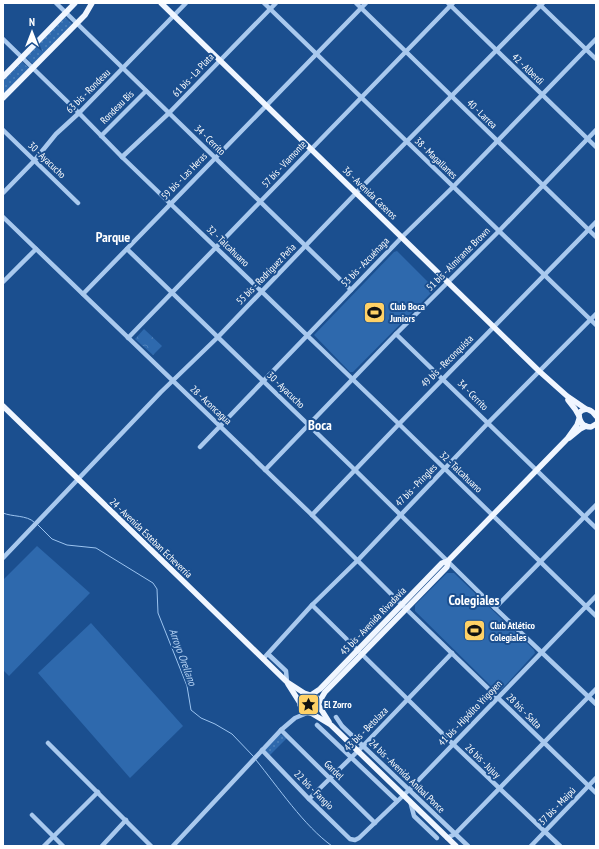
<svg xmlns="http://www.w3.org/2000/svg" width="599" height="849" font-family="'PT Sans Narrow',sans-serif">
  <defs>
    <pattern id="grass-dots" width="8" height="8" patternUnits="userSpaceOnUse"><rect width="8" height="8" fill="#2e69ad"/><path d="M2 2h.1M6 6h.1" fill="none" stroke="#4d80b9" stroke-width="1.8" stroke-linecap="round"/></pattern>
    <pattern id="park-crowns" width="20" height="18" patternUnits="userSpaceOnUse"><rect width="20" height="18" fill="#2e69ad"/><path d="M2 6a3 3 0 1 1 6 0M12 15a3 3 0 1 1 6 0" fill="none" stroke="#4d80b9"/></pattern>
  </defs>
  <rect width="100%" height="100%" fill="#1b4f8f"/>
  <g fill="url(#grass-dots)">
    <path d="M65,17L72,24L33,64L26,57Z"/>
    <path d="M22,62L29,68L3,95V81Z"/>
    <path d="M279,734L282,735L287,738L269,756L264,751Z"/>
  </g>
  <path fill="url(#park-crowns)" d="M144,329L162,346L153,355L135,339Z"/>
  <g fill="#2e69ad">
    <path d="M397,251L434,288V290L353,372H350L314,335L394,252Z"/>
    <path d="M37,546L90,593L9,676L3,670V580Z"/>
    <path d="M447,573H454L534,650L535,653L501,690H495L415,611V605Z"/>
    <path d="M91,623L183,726L130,778L38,673Z"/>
  </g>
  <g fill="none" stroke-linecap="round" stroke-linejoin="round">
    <g stroke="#9cc4f0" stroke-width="1">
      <path d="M3,513C12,517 27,515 34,522"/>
      <path d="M38,525L52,539L67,545L96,548L153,583L157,589L158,613L187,686L191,710L201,718L215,724L232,734L254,757"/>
      <path d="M256,760C278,787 304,826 332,846"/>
    </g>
    <g stroke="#a9c9ee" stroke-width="4.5">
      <path d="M56,3L351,290"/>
      <path d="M264,3L596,325"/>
      <path d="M356,3L596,237"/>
      <path d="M448,3L596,147"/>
      <path d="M538,3L596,59"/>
      <path d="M3,39L79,113L122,157L399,424L596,616"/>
      <path d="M3,130L78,203"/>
      <path d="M101,136L146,91"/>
      <path d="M122,157L169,113L276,3"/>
      <path d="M3,193L34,161L56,134L79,113L186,3"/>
      <path d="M3,217L312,515L401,604L596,793"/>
      <path d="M127,249L355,470L495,608L596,704"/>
      <path d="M3,282L36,249"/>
      <path d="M83,294L366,3"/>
      <path d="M396,334L596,528"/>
      <path d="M128,338L453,3"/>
      <path d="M200,447L402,237L453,187L596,39"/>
      <path d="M265,470L396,334L499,231L596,130"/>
      <path d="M312,515L399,424L596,222"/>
      <path d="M3,558L161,392L218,337L357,192L543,3"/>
      <path d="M312,605L453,744L560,846"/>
      <path d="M495,608L596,505"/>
      <path d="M268,654L286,671L287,682"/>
      <path d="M263,659L312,605L358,560L488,423L596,314"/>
      <path d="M336,717L342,726L468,846"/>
      <path d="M317,725L397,801"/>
      <path d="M281,730L375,823"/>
      <path d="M48,743L151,846"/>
      <path d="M262,750L309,799L350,839L355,840L359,838L409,790L596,596"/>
      <path d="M309,799L363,746L452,653"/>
      <path d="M410,801L414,816L437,838"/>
      <path d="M32,815L63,846"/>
      <path d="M447,838L455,834L596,689"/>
      <path d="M44,846L98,792"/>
      <path d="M102,846L126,820"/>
      <path d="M173,846L281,730L295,718L307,713"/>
      <path d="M531,846L596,778"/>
    </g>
    <g stroke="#f0f6ff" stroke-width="5.5">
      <path d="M161,3L539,371L567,396L586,409"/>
      <path d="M3,77L75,3"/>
      <path d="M3,98L85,15L92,3"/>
      <path d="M568,400L575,409L579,416"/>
      <path d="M3,406L287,682L304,693L316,697L319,702L318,708L311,713L304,712L300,705L302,699L309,695"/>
      <path d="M596,416C592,410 585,406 579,413C579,422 583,427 591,427L596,424"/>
      <path d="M569,438L580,429L586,426"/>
      <path d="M288,684L300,703"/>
      <path d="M311,695L320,689L442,563L448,561"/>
      <path d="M319,702L325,692L447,567L448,561L567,439L577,425L579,419"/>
      <path d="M319,706L329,722"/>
      <path d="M311,713L331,725L456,846"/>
    </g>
  </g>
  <defs>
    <symbol id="stadium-square" viewBox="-11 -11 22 22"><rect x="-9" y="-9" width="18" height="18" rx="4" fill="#ffd166" stroke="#1b4f8f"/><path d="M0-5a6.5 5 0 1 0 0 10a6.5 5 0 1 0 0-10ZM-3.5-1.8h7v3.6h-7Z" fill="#111"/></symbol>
    <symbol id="sight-square" viewBox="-11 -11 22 22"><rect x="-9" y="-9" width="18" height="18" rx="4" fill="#ffd166" stroke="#1b4f8f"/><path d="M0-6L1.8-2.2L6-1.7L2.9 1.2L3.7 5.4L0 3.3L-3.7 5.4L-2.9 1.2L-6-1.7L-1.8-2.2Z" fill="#111"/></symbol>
  </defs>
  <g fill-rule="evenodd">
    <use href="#stadium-square" x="362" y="300" width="25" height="25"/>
    <use href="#stadium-square" x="462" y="618" width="25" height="25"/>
    <use href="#sight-square" x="296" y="692" width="25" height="25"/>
  </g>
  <g text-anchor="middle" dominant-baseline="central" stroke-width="4" stroke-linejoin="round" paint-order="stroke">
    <g font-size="10" fill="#fff" stroke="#1b4f8f">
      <text transform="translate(528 69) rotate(44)">42 - Alberdi</text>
      <text transform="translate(193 75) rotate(-47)">61 bis - La Plata</text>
      <text transform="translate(88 91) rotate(-45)">63 bis - Rondeau</text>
      <text transform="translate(117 107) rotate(-45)">Rondeau Bis</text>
      <text transform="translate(482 114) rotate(44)">40 - Larrea</text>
      <text transform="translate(210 140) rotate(44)">34 - Cerrito</text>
      <text transform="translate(436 158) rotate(44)">38 - Magallanes</text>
      <text transform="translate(47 160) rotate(44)">30 - Ayacucho</text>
      <text transform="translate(284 164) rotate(-47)">57 bis - Viamonte</text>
      <text transform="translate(184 176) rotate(-46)">59 bis - Las Heras</text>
      <text transform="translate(370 193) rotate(44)">36 - Avenida Caseros</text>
      <text transform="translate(228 246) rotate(44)">32 - Talcahuano</text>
      <text transform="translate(458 259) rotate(-45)">51 bis - Almirante Brown</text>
      <text transform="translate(365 262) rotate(-46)">53 bis - Azcuénaga</text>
      <text transform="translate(266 274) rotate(-46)">55 bis - Rodríguez Peña</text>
      <text transform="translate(447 361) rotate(-45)">49 bis - Reconquista</text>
      <text transform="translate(286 390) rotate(44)">30 - Ayacucho</text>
      <text transform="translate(473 395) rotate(45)">34 - Cerrito</text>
      <text transform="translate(211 405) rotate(43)">28 - Aconcagua</text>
      <text transform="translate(461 472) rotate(44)">32 - Talcahuano</text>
      <text transform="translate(416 485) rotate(-46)">47 bis - Pringles</text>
      <text transform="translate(151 538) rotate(44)">24 - Avenida Esteban Echeverría</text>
      <text transform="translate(373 621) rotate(-46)">45 bis - Avenida Rivadavia</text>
      <text transform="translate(524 711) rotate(45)">28 bis - Salta</text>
      <text transform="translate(470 713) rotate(-46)">41 bis - Hipólito Yrigoyen</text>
      <text transform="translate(366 729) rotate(-45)">43 bis - Betolaza</text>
      <text transform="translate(483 761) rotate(44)">26 bis - Jujuy</text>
      <text transform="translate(334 770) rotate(45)">Gardel</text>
      <text transform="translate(407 776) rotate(44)">24 bis - Avenida Aníbal Ponce</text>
      <text transform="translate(314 790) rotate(45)">22 bis - Fangio</text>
      <text transform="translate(557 806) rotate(-46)">37 bis - Maipú</text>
    </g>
    <g font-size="10" font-weight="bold" fill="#fff" stroke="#1b4f8f" text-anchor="start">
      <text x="390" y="306">Club Boca<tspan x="390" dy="12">Juniors</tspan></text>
      <text x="490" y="625">Club Atlético<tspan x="490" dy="12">Colegiales</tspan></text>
      <text x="324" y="704">El Zorro</text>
    </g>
    <g font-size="11" font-style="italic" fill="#b5d3f5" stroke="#1b4f8f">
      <text transform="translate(183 657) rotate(70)">Arroyo Orellano</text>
    </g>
    <g font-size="14" font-weight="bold" fill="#fff" stroke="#1b4f8f">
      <text x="113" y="237">Parque</text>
      <text x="320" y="425">Boca</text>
      <text x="474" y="600">Colegiales</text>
    </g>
  </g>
  <rect width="599" height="849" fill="none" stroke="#ffffff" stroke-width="8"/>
  <g transform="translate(32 32)" stroke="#1b4f8f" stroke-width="3" paint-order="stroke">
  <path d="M0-3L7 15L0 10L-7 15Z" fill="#ffffff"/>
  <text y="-6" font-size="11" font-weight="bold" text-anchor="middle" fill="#ffffff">N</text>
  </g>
</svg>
